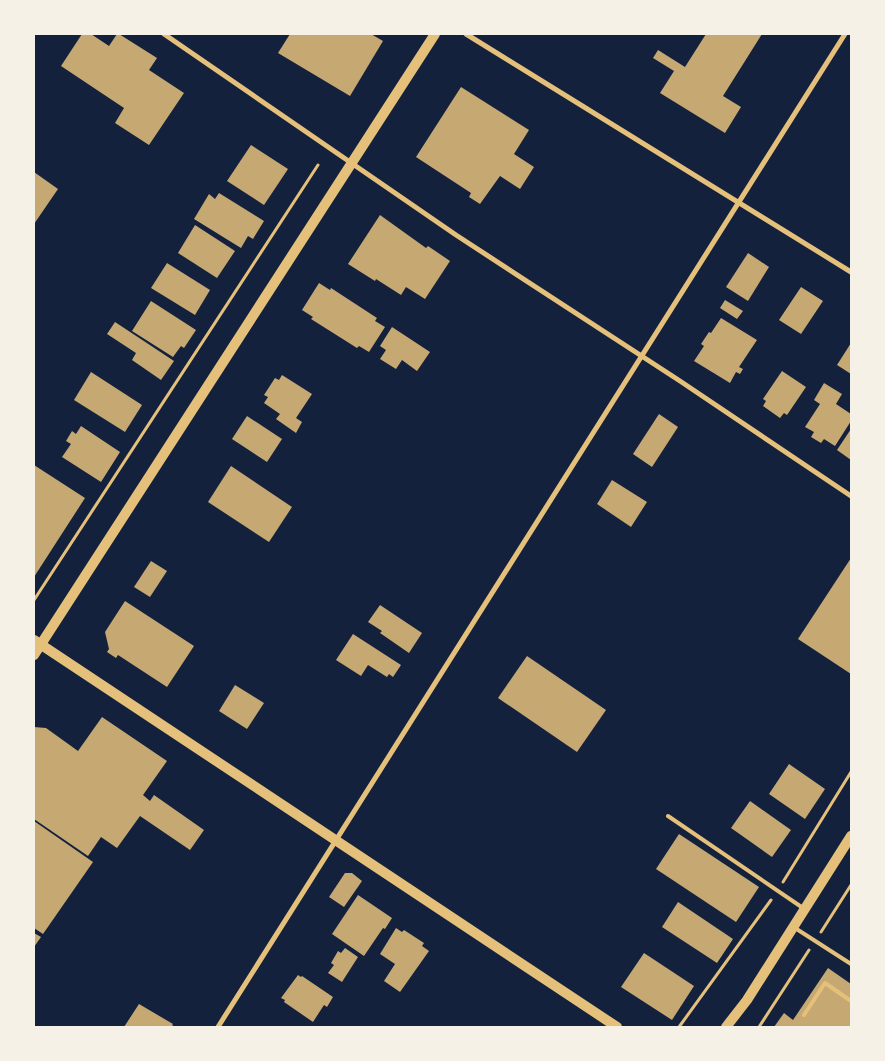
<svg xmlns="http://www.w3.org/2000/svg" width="885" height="1061" font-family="'Golos Text',sans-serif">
  <rect width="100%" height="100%" fill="#14213d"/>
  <g fill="#c6a872">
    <path d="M82,34H91L109,46L117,34H119L157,58L149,70L184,93L149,145L115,123L124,108L61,66Z"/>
    <path d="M290,34H371L383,41L350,96L278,53Z"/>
    <path d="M706,34H762L723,96L741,107L725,133L660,93L674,71L653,58L658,50L685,67Z"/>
    <path d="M461,87L529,130L514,154L534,167L520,189L500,176L480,204L469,197L471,193L416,157Z"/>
    <path d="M251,145L288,169L264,205L227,181Z"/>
    <path d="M34,172L58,189L34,224Z"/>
    <path d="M219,193L264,221L253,239L248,236L241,248L194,219L209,194L215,199Z"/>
    <path d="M380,215L426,248L428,246L450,261L425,299L406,287L401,295L376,279L375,281L348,264Z"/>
    <path d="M195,225L235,251L217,278L178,253Z"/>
    <path d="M748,253L769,267L748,301L726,287Z"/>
    <path d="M167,263L210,290L195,315L151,288Z"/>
    <path d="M319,283L330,290L331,288L377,318L375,321L385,327L369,352L359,346L357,348L311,319L313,317L302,310Z"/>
    <path d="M801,287L823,301L801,334L779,320Z"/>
    <path d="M725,300L743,311L737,319L720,308Z"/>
    <path d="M151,301L196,330L184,348L181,346L173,357L132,331Z"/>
    <path d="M721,318L757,340L739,367L743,369L740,374L736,372L730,383L694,361L704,346L701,344L709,332L711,333Z"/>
    <path d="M115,322L174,361L161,380L132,360L136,353L107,334Z"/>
    <path d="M392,327L430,352L417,371L402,360L396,369L380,359L386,350L380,346Z"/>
    <path d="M851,343V374L837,365Z"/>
    <path d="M782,371L806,387L787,415L784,413L780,418L763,406L766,401L763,399Z"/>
    <path d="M91,372L142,405L125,432L74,400Z"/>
    <path d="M282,375L312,394L296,418L302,422L296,433L276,419L280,414L264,403L268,397L264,395L275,378L279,380Z"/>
    <path d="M824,383L842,394L836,404L851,414V421L835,446L824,439L821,443L811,437L814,432L805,427L820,404L814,400Z"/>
    <path d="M659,414L678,427L652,467L633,454Z"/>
    <path d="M247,416L282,439L267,462L232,439Z"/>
    <path d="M81,426L120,452L101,482L62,457L71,444L66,441L72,431L76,434Z"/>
    <path d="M851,429V460L837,450Z"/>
    <path d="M34,465L85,498L34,577Z"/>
    <path d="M231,466L292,507L269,542L208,502Z"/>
    <path d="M612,480L647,502L631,527L597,504Z"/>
    <path d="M851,558V674L798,639Z"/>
    <path d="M151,561L167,571L150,597L134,587Z"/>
    <path d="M125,601L194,646L167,687L118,655L116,658L107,652L109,649L105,632Z"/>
    <path d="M380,605L422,633L409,653L380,633L382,631L368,622Z"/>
    <path d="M353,634L401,665L393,677L389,674L387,677L368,665L361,676L336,660Z"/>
    <path d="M527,656L606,710L577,752L498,698Z"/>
    <path d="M235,685L264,703L247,729L219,711Z"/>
    <path d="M102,717L167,761L143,795L150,801L154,795L204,830L190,850L140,816L117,848L101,837L88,856L34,819V727L46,728L78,751Z"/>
    <path d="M789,764L825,789L805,819L769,794Z"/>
    <path d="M750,801L791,830L772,857L731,828Z"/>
    <path d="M34,821L93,862L43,934L34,928Z"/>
    <path d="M679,834L759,887L736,922L656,869Z"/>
    <path d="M345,873H352L362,881L344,907L329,897Z"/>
    <path d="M358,895L392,918L385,929L383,928L364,956L332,934Z"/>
    <path d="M678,902L733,939L717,963L662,927Z"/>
    <path d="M396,928L402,932L404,930L424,943L422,946L429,951L400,992L384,981L395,964L380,954Z"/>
    <path d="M34,933L41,937L34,947Z"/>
    <path d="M345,948L358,957L342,982L328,973L334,965L331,963L338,951L341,953Z"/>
    <path d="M644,953L694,986L672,1020L621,987Z"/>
    <path d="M828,968L851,984V1027H774L784,1013L793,1020Z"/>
    <path d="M298,975L301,977L302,976L333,997L327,1007L324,1005L313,1022L284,1002L285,1000L281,998Z"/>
    <path d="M139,1004L173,1024L172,1025L175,1027H124Z"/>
  </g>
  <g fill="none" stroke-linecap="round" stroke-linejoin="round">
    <g stroke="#e5c07b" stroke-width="3">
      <path d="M34,600L318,165"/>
      <path d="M783,882L851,772"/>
      <path d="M821,932L851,885"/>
      <path d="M679,1027L771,900"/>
      <path d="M759,1027L809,950"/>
    </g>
    <g stroke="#e5c07b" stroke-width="4">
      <path d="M668,816L803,908"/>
      <path d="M795,928L851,964"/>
      <path d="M804,1015L825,983L851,1001"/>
    </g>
    <g stroke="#e5c07b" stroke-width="5">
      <path d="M164,34L456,235L680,381L851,496"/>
      <path d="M466,34L851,272"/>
      <path d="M218,1027L845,34"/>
    </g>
    <g stroke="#e5c07b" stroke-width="10">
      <path d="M34,640L617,1027"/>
      <path d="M34,655L435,34"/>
      <path d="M726,1027L747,1000L851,836"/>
    </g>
  </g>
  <rect width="885" height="1061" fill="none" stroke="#f6f1e7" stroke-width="70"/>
</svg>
